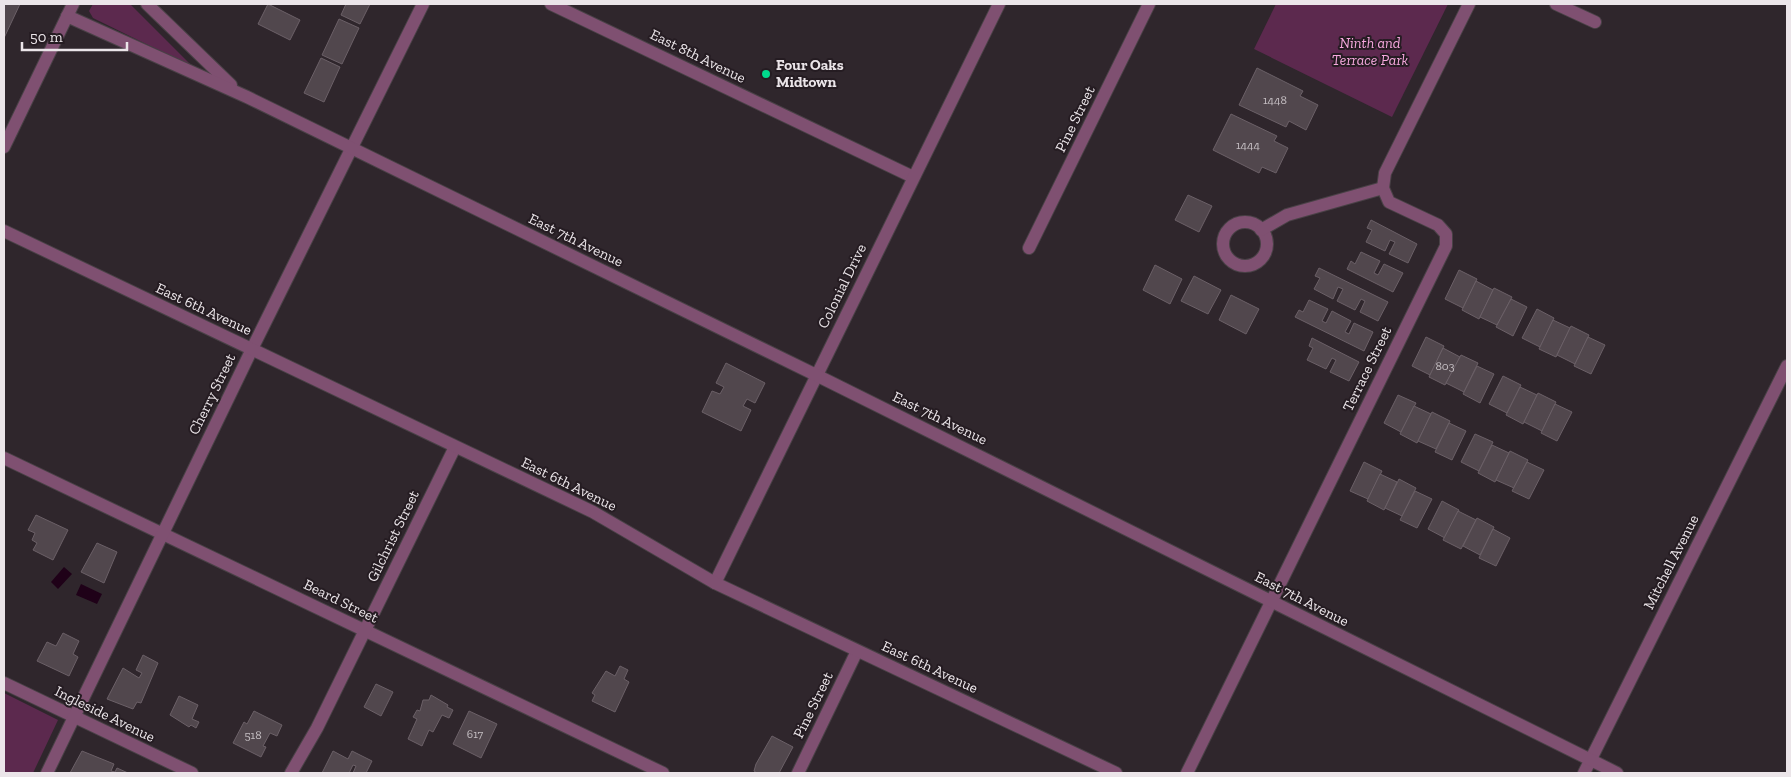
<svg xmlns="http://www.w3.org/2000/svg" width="1791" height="777" font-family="'Zilla Slab',serif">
  <rect width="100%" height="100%" fill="#2f262c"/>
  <g fill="#5c294e">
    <path d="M93,4H130L193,67L93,18L89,11Z"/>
    <path d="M1276,4H1448L1392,117L1254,49Z"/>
    <path d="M4,693L58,720L33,773H4Z"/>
  </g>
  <g fill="#1f0118">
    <path d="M64,567L72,574L58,589L51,582Z"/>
    <path d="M81,584L102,594L97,604L76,595Z"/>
  </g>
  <g fill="#51474d" stroke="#6b6067">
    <path d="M4,4H20L4,38Z"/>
    <path d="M268,4L300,20L290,40L258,24Z"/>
    <path d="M346,4H370L360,24L341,15Z"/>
    <path d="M339,19L359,28L342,64L322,55Z"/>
    <path d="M321,58L340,67L324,102L304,93Z"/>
    <path d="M1257,68L1303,91L1300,96L1318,105L1306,130L1289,121L1286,127L1239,105Z"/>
    <path d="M1231,114L1277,136L1274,141L1288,148L1276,173L1262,167L1259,173L1213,150Z"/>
    <path d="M1188,195L1212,206L1199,232L1175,220Z"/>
    <path d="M1371,220L1417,244L1408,263L1389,254L1395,242L1390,240L1385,251L1366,242L1372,230L1367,228Z"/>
    <path d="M1361,252L1380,261L1374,273L1378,275L1384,264L1403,273L1393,292L1347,269L1351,261L1355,264Z"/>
    <path d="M1155,265L1182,279L1170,304L1143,290Z"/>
    <path d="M1319,268L1388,302L1378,321L1360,312L1365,301L1361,299L1355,310L1337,301L1343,289L1338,287L1333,299L1314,289L1320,278L1315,276Z"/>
    <path d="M1459,270L1477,279L1463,308L1445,299Z"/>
    <path d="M1194,276L1221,290L1208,314L1181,301Z"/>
    <path d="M1476,281L1493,290L1479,319L1462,310Z"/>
    <path d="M1494,288L1512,297L1497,325L1480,317Z"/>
    <path d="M1231,295L1259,309L1246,334L1219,320Z"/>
    <path d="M1511,299L1527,307L1513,336L1496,327Z"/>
    <path d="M1309,300L1328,309L1322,321L1326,323L1332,311L1351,321L1345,332L1349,334L1354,323L1373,332L1364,351L1295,317L1299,310L1303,312Z"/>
    <path d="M1537,309L1554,318L1540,347L1522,338Z"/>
    <path d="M1553,320L1570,328L1556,357L1539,349Z"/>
    <path d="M1571,326L1589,335L1575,364L1557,355Z"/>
    <path d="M1426,337L1444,346L1430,375L1412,366Z"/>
    <path d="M1588,337L1605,345L1591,374L1574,366Z"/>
    <path d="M1312,338L1359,362L1349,381L1330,372L1336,360L1332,358L1326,369L1307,360L1313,348L1309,346Z"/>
    <path d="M1443,348L1460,357L1445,385L1429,377Z"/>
    <path d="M1461,355L1478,363L1464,392L1446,383Z"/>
    <path d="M726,363L765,383L755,403L747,399L743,406L751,410L741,431L702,412L712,391L720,394L724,387L716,383Z"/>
    <path d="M1477,366L1494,374L1480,403L1463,394Z"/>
    <path d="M1503,376L1521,385L1507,413L1489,404Z"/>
    <path d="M1520,387L1537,395L1523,424L1506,415Z"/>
    <path d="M1538,393L1556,402L1542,431L1524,422Z"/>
    <path d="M1398,395L1416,403L1401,432L1384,423Z"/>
    <path d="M1555,404L1572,412L1557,441L1541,433Z"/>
    <path d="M1414,406L1431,414L1417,443L1400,434Z"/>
    <path d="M1432,412L1450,421L1436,449L1418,441Z"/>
    <path d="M1449,423L1466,431L1452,460L1435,452Z"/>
    <path d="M1475,434L1493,442L1479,471L1461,462Z"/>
    <path d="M1492,445L1509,453L1495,482L1478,473Z"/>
    <path d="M1510,451L1528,460L1514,488L1496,480Z"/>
    <path d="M1364,462L1382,471L1368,499L1350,491Z"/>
    <path d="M1527,462L1544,470L1529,499L1512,491Z"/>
    <path d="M1380,474L1397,482L1384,510L1367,501Z"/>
    <path d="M1399,479L1416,488L1402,516L1385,508Z"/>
    <path d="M1415,491L1432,499L1417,528L1400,520Z"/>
    <path d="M1442,501L1459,510L1445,538L1428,529Z"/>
    <path d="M1458,511L1476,520L1461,549L1443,540Z"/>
    <path d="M36,515L68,530L53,560L33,550L37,543L32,540L35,533L28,530Z"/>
    <path d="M1477,518L1494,527L1480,555L1463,546Z"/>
    <path d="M1493,529L1510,538L1496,566L1479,558Z"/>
    <path d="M97,543L117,552L104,583L81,572Z"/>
    <path d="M63,633L79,641L73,654L78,657L69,676L37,661L47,642L56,646Z"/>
    <path d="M143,655L158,663L141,703L137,702L133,709L107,699L123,668L139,678L142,673L136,670Z"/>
    <path d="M620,666L628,670L624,679L629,682L615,712L592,701L595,695L592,693L606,671L615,676Z"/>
    <path d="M376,684L393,692L381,716L364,707Z"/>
    <path d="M431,695L448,705L447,707L453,710L449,718L442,715L433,732L429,730L422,746L408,739L417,719L413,717L417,710L420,711L423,700H429Z"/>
    <path d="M179,696L198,705L192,719L199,722L196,728L191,725L189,727L170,715Z"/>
    <path d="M254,711L282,725L277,736L270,733L263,746L266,747L261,757L233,743L244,722L247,724Z"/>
    <path d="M469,711L497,724L481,758L453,744Z"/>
    <path d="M772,736L793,747L779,773H757L754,771L756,764Z"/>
    <path d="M82,751L114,764L111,771L115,772L117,768L128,773H70Z"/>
    <path d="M333,751L348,759L352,751L372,761L366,773H353L356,766L353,765L349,773H322Z"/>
  </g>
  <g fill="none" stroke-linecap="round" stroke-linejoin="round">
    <defs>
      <g id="minor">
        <path d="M551,4L913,177"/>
        <path d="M1556,4L1595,22"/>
        <circle cx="1245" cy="244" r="22"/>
        <path d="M1261,230L1287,215L1383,188"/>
        <path d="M1029,248L1149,4"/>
        <path d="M4,458L663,773"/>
        <path d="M715,583L999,4"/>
        <path d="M4,683L192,773"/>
        <path d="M47,773L252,349L423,4"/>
        <path d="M291,773L317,728L455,447"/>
        <path d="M798,773L857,651"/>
        <path d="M1187,773L1446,246V234L1438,225L1389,202L1383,188L1385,173L1469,4"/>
        <path d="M1584,773L1787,366"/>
      </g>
      <g id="tertiary">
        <path d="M147,4L231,85"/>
        <path d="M67,16L247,97L818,376L1617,773"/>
        <path d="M4,147L73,4"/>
        <path d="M4,231L593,512L715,583L1116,773"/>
      </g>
    </defs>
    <use href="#minor" stroke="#494146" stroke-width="14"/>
    <use href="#tertiary" stroke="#494146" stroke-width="14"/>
    <use href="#minor" stroke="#7f5071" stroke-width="12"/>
    <use href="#tertiary" stroke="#7f5071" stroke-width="12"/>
  </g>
  <circle fill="#00d98c" stroke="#251c22" stroke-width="2" cx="766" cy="74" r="5"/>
  <g text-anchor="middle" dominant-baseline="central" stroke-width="4" stroke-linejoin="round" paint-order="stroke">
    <g font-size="12" fill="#c4bec2">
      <text x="1275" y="100">1448</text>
      <text x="1248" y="145">1444</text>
      <text x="1445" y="366">803</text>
      <text x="475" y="734">617</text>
      <text x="253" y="735">518</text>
    </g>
    <g font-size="15" font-style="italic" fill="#f6a8de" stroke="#251c22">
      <text x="1370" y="43">Ninth and<tspan x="1370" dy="17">Terrace Park</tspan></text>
    </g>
    <g font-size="15" fill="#ebe5e9" stroke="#251c22">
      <text transform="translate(698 56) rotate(26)">East 8th Avenue</text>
      <text transform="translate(1075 119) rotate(-64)">Pine Street</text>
      <text transform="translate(576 240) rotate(26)">East 7th Avenue</text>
      <text transform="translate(842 286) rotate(-64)">Colonial Drive</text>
      <text transform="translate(204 309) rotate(25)">East 6th Avenue</text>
      <text transform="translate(1367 369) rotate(-64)">Terrace Street</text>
      <text transform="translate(212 394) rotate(-64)">Cherry Street</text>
      <text transform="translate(940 418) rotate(26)">East 7th Avenue</text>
      <text transform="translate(569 484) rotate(26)">East 6th Avenue</text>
      <text transform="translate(393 536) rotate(-64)">Gilchrist Street</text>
      <text transform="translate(1671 562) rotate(-63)">Mitchell Avenue</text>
      <text transform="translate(1302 599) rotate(27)">East 7th Avenue</text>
      <text transform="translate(341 601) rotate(26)">Beard Street</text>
      <text transform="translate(930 667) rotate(25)">East 6th Avenue</text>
      <text transform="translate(813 705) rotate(-64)">Pine Street</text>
      <text transform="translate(105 714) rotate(26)">Ingleside Avenue</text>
    </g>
    <g font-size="15" font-weight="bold" fill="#ebe5e9" stroke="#251c22" text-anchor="start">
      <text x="776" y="65">Four Oaks<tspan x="776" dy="17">Midtown</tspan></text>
    </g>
  </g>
  <rect width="1791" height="777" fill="none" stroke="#ebe5e9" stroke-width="10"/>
  <path d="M22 42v8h105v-8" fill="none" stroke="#ebe5e9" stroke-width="2.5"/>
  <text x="30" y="42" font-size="15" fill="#ebe5e9" stroke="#251c22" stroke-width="4" paint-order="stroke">50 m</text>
</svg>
